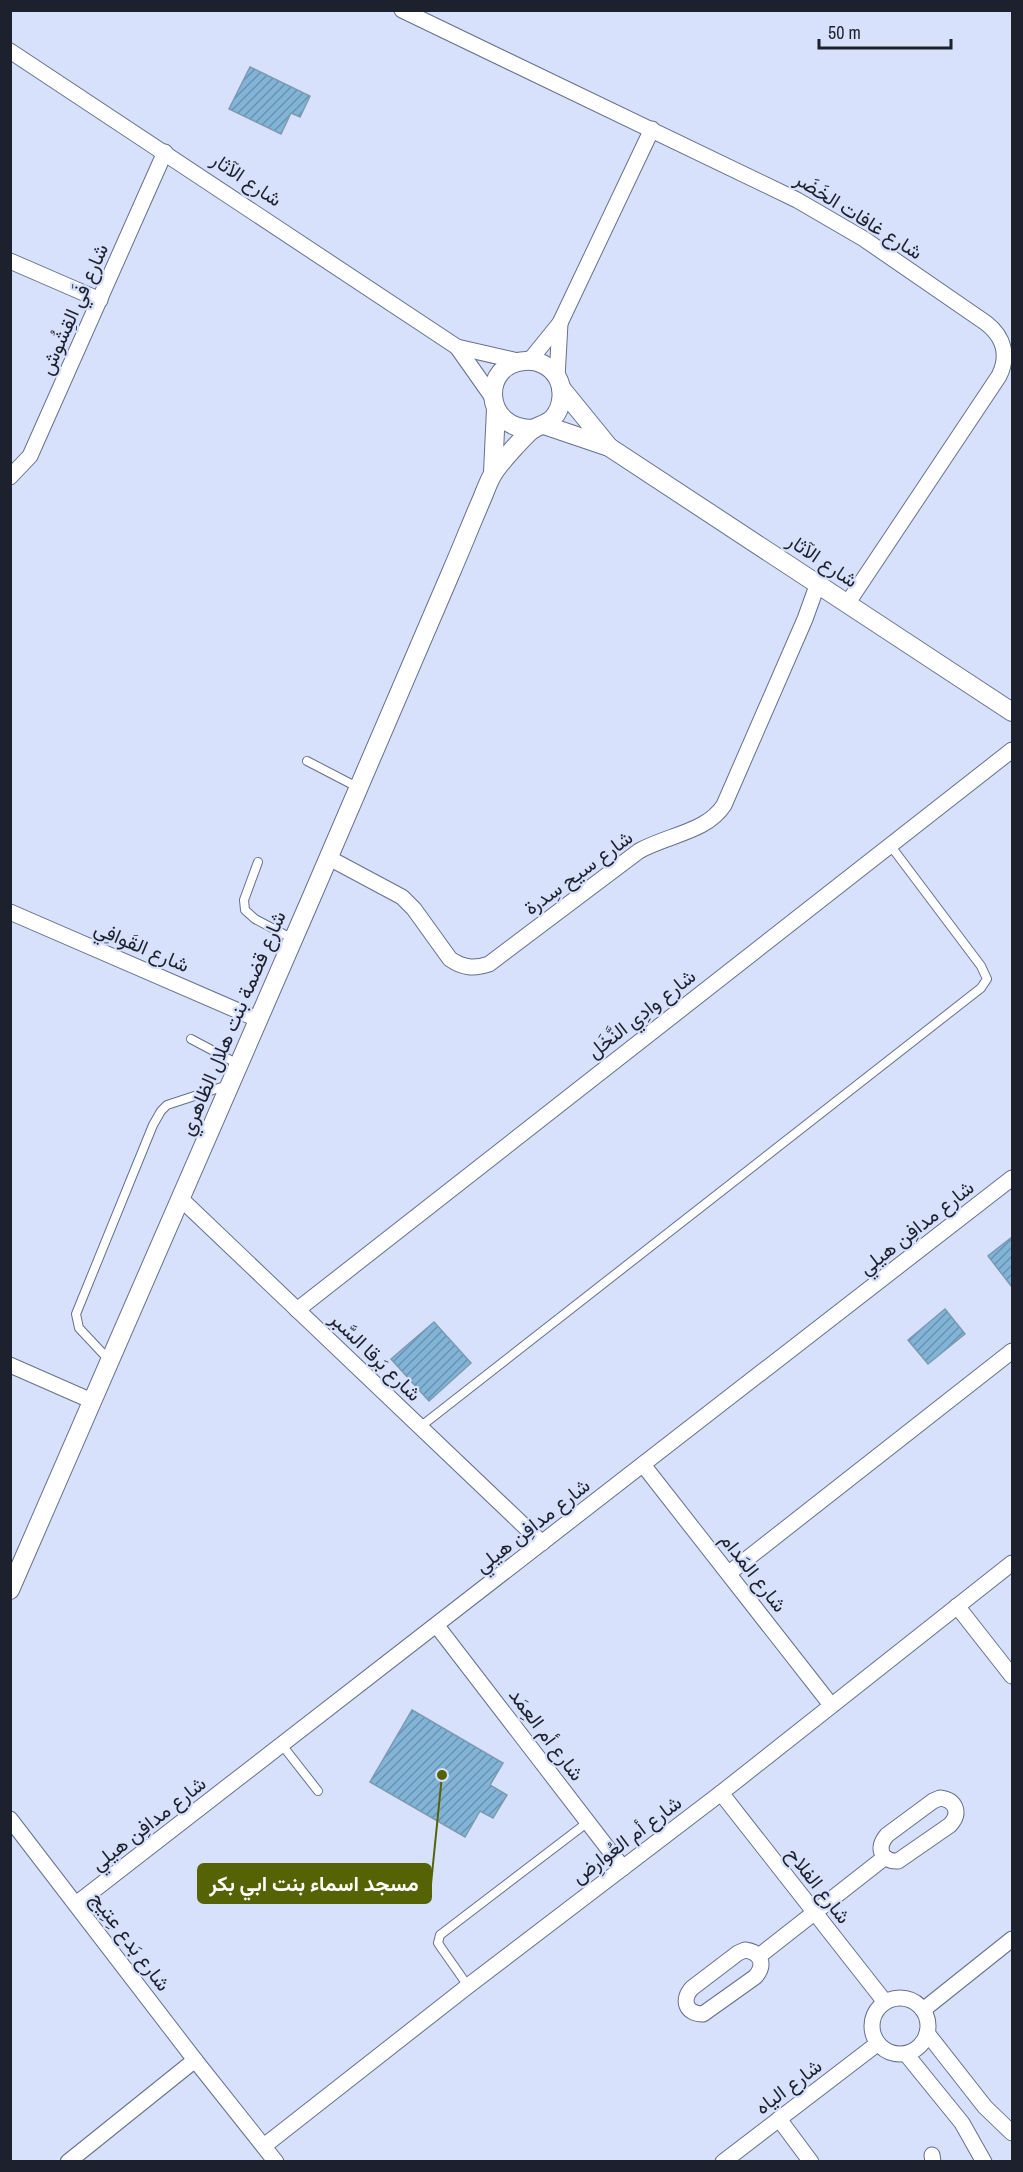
<svg xmlns="http://www.w3.org/2000/svg" width="1023" height="2172" font-family="'Archivo Narrow',Vazirmatn,sans-serif">
  <defs>
    <pattern id="building-hatch" width="6" height="6" patternUnits="userSpaceOnUse" patternTransform="scale(1.5)"><rect width="6" height="6" fill="#82b4d7"/><path d="M-1 1l2-2M0 6l6-6M5 7l2-2" fill="none" stroke="#6a92af"/></pattern>
  </defs>
  <rect width="100%" height="100%" fill="#d7e1fc"/>
  <g fill="url(#building-hatch)" stroke="#7c9ab0" stroke-width="1.5">
    <path d="M250,67L310,96L300,117L291,113L281,134L229,109Z"/>
    <path d="M1012,1237V1287L988,1256Z"/>
    <path d="M945,1309L965,1334L928,1364L908,1340Z"/>
    <path d="M434,1322L471,1363L429,1401L391,1359Z"/>
    <path d="M412,1710L503,1763L490,1785L507,1795L493,1818L480,1811L465,1837L370,1782Z"/>
  </g>
  <g fill="none" stroke-linecap="round" stroke-linejoin="round">
    <defs>
      <g id="service">
        <path d="M307,761L359,788"/>
        <path d="M258,862L244,900L245,910L255,919L293,939"/>
        <path d="M191,1039L238,1064"/>
        <path d="M109,1360L79,1328L76,1314L153,1125L161,1111L167,1105L228,1085"/>
        <path d="M420,1427L981,988L987,979L981,966L890,845"/>
        <path d="M282,1745L318,1791"/>
        <path d="M468,1986L442,1949L438,1943L440,1935L588,1822"/>
      </g>
      <g id="minor">
        <path d="M402,10L797,200L864,239L986,323C1004,337 1009,356 999,376L847,604"/>
        <path d="M10,51L457,347L518,361"/>
        <path d="M10,261L100,300"/>
        <path d="M457,347L493,398"/>
        <path d="M530,360L560,323L652,129"/>
        <path d="M557,378L560,323"/>
        <path d="M10,477L30,456L165,152"/>
        <path d="M329,858L402,897L414,909L450,959C463,968 474,969 489,964L639,851C667,835 707,832 724,805L805,619L818,583"/>
        <path d="M10,912L257,1019"/>
        <path d="M181,1199L542,1543"/>
        <path d="M297,1310L1012,750"/>
        <path d="M10,1365L92,1401"/>
        <path d="M644,1466L831,1705"/>
        <path d="M729,1573L1012,1351"/>
        <path d="M957,1606L1012,1676"/>
        <path d="M437,1626L623,1868"/>
        <path d="M721,1793L885,2002"/>
        <path d="M940,1798C956,1800 961,1813 950,1825L898,1861C881,1862 876,1848 887,1835L933,1801Z"/>
        <path d="M10,1819L195,2060L276,2162"/>
        <path d="M76,1904L1012,1178"/>
        <path d="M745,1950C761,1952 766,1965 755,1977L703,2014C686,2014 681,2000 692,1988L738,1953Z"/>
        <path d="M759,1956L884,1858"/>
        <circle cx="900" cy="2026" r="28"/>
        <path d="M923,2010L1012,1939"/>
        <path d="M927,2033L985,2107L1012,2133"/>
        <path d="M906,2054L962,2123L984,2162"/>
        <path d="M779,2119L811,2162"/>
        <path d="M264,2146L468,1986L721,1793L1012,1563"/>
        <path d="M932,2155L933,2162"/>
        <path d="M68,2162L195,2060"/>
        <path d="M723,2162L877,2044"/>
      </g>
      <g id="tertiary">
        <path d="M561,388L609,447"/>
        <path d="M544,425L609,447L1012,712"/>
        <path d="M493,473L496,409"/>
        <path d="M10,1590C158,1250 307,911 452,570C462,547 471,524 481,501C485,492 488,482 493,474C498,465 525,435 533,429C540,425 547,424 553,418C563,407 564,389 557,377C550,365 537,360 525,361C481,363 481,430 534,429"/>
      </g>
    </defs>
    <use href="#service" stroke="#66708d" stroke-width="10"/>
    <use href="#minor" stroke="#66708d" stroke-width="17"/>
    <use href="#tertiary" stroke="#66708d" stroke-width="20"/>
    <use href="#service" stroke="#fff" stroke-width="8"/>
    <use href="#minor" stroke="#fff" stroke-width="15"/>
    <use href="#tertiary" stroke="#fff" stroke-width="18"/>
  </g>
  <g text-anchor="middle" dominant-baseline="central" stroke-width="4.5" stroke-linejoin="round" paint-order="stroke">
    <g font-size="20" fill="#1d212d" stroke="#d7e1fc">
      <text transform="translate(247 179) rotate(34)">شارع الآثار</text>
      <text transform="translate(859 215) rotate(32)">شارع غافات الخَضَر</text>
      <text transform="translate(73 309) rotate(-66)">شارع فَي القِشُوش</text>
      <text transform="translate(823 560) rotate(34)">شارع الآثار</text>
      <text transform="translate(578 872) rotate(-36)">شارع سيح سِدرة</text>
      <text transform="translate(142 946) rotate(23)">شارع القَوافِي</text>
      <text transform="translate(641 1013) rotate(-38)">شارع وادِي النَّخَل</text>
      <text transform="translate(232 1023) rotate(-67)">شارع قضمة بنت هلال الظاهري</text>
      <text transform="translate(916 1227) rotate(-38)">شارع مدافِن هيلي</text>
      <text transform="translate(376 1356) rotate(44)">شارع بَرقا السَّبر</text>
      <text transform="translate(532 1525) rotate(-38)">شارع مدافِن هيلي</text>
      <text transform="translate(754 1572) rotate(52)">شارع المَدام</text>
      <text transform="translate(547 1734) rotate(53)">شارع أم العِمَد</text>
      <text transform="translate(148 1823) rotate(-38)">شارع مدافِن هيلي</text>
      <text transform="translate(626 1839) rotate(-37)">شارع أم العُوارِض</text>
      <text transform="translate(819 1885) rotate(52)">شارع الفلاح</text>
      <text transform="translate(131 1941) rotate(53)">شارع بَدع عِتِيج</text>
      <text transform="translate(788 2086) rotate(-37)">شارع الياه</text>
    </g>
  </g>
  <path fill="none" stroke="#566304" stroke-width="2" d="M442 1775L431 1884"/>
  <circle fill="#566304" stroke="#d7e1fc" stroke-width="2" cx="442" cy="1775" r="6"/>
  <rect fill="#566304" stroke="#566304" stroke-width="2" x="198" y="1864" width="233" height="39" rx="6"/>
  <g font-size="21" text-anchor="middle" font-weight="bold" fill="#fff">
    <text x="314" y="1891">مسجد اسماء بنت ابي بكر</text>
  </g>
  <rect width="1023" height="2172" fill="none" stroke="#1d212d" stroke-width="24"/>
  <path d="M819 39v9h132v-9" fill="none" stroke="#1d212d" stroke-width="3"/>
  <text x="828" y="39" font-size="18" fill="#1d212d" stroke="#d7e1fc" stroke-width="4.5" paint-order="stroke">50 m</text>
</svg>
